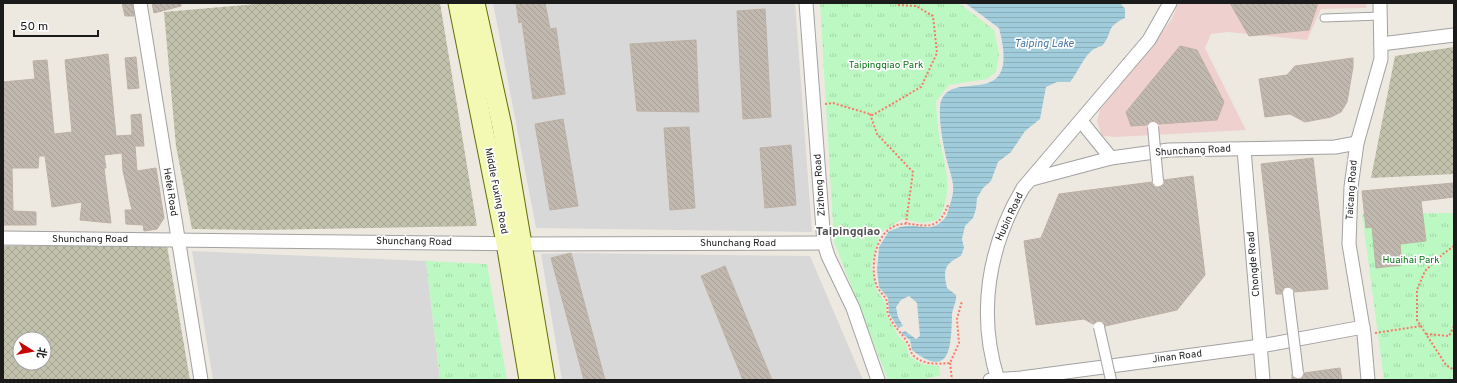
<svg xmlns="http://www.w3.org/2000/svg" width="1457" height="383" font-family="Overpass,'Noto Sans SC',sans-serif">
  <defs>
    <pattern id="construction-cross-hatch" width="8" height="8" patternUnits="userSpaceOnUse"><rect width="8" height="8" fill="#c1c1ac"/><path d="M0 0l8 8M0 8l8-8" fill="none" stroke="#a5a593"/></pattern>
    <pattern id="park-tufts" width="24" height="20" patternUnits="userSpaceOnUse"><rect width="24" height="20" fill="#bcf8c2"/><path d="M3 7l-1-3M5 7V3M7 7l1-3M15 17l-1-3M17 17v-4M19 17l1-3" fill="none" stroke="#a1d4a6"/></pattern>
    <pattern id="water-rules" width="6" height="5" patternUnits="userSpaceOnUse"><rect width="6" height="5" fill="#a1ccdb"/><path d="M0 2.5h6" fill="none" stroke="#8aafbb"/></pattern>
    <pattern id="building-back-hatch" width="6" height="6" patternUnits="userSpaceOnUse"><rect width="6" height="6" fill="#c1b8b0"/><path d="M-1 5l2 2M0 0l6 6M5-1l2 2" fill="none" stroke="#a59e97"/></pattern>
  </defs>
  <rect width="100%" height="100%" fill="#ede9e1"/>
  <g fill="#d9d8d8">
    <path d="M493,3H795L812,232L536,228Z"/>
    <path d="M192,251L426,261L440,380H213Z"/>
    <path d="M571,253L810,256L863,380H562L541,254Z"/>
  </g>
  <path fill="#eed1cf" d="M1178,3H1367L1366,8L1321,9L1307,40L1228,32L1211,34L1205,48L1246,130L1116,137L1102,136L1097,121L1100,110L1172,19Z"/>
  <g fill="url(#construction-cross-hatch)" fill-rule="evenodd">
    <path d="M269,3H440L477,226L262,230L192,229L176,146L164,12Z"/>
    <path d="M1454,47V174L1371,178L1395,56Z"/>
    <path d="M3,246H167L190,380H3ZM20,339H44V363H20Z"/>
  </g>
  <g fill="url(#park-tufts)">
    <path d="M820,3H959L994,30L999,54L996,72L987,79L949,85L936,101C937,113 937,125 939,136C945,169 955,188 938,220L923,223L902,219L880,233L871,266L877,291L885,302L887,315L899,337L906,343L909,356L922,364L939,366L940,376L917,380H888L834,242Z"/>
    <path d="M1454,213V380H1384L1362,214Z"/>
    <path d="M426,261L487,264L507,380H440Z"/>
  </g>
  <path fill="url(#water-rules)" d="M965,3H1115L1121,4L1125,9V18C1104,28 1114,32 1102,46C1085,49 1081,69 1070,82H1057L1046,87L1040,119L1025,131L1011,152L998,162L991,181L983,188L977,198L976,209L973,218L965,226L962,239L964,248L961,256C944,264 943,270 947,288L956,295C957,303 952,308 952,316C951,345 951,381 912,350L910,340L901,333L905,331L916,339L920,336L917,303L909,296L901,300L896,307L898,317L903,326L898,328L889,313L888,298L879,287L877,270L879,247L889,231C894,230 900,226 906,226C922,224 931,234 945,218C947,216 948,211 949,207C957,187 952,180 947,161C943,145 939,123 940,107C945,62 1023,119 999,28Z"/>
  <g fill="url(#building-back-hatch)" stroke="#beb0a3">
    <path d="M122,3H132L134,16H125Z"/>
    <path d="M152,3H181V6L154,13Z"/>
    <path d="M516,3H545L550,29L556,28L565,94L533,99L522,22L519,23Z"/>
    <path d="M1230,3H1318L1309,30L1249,36Z"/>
    <path d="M765,9L771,117L743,119L737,11Z"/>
    <path d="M696,40L699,112L637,111L630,44Z"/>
    <path d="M1180,46L1197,50L1224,102L1217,120L1159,124L1153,121L1147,125L1131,126L1126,112Z"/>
    <path d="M108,54L116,136L132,135L131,115L141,114L144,146H135L137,171L156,168L164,218L157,229L144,231L143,225L126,224L125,210H132L123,171L122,153L104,155L106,168H104L111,223L80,220L82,202L52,207L45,156H39L38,168H12L13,211L36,212V225H3V106H5L3,82L35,79L33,61L47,60L54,134L72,132L65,60Z"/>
    <path d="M136,57L139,88L128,89L125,58Z"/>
    <path d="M1353,58V67L1347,102L1341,112L1331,117L1305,122L1290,114L1265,117L1259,79L1287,75L1295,66Z"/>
    <path d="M563,119L578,206L550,210L535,124Z"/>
    <path d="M689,127L695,208L670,210L664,128Z"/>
    <path d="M791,145L796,205L765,208L760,148Z"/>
    <path d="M1313,158L1328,289L1294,292L1293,289L1288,287L1284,288L1282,294H1276L1261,164Z"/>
    <path d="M1193,176L1205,275L1177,310L1105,326L1101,321L1093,324L1084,319L1036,325L1024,241L1041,238L1059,194L1152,182L1155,187H1159L1164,184V180Z"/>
    <path d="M1454,183V197L1421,201L1426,241L1400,244L1402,265L1376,268L1372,227L1366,228L1362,191Z"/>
    <path d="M571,253L605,380H584L551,258Z"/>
    <path d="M725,266L772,380H743L701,276Z"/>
    <path d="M1340,368L1342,380H1292V374L1293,377L1298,379L1302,378L1304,373Z"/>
  </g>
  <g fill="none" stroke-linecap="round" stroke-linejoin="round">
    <defs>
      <path id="service" d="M1324,18L1380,16"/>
      <g id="minor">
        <path d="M140,3L201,380"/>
        <path d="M806,3L824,243L828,256L853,308L878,380"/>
        <path d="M1381,44L1454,35"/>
        <path d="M1081,121L1111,158"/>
        <path d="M1244,149L1263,380"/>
        <path d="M1032,179L1111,158L1169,150L1335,147L1357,143"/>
        <path d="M3,238L523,244L824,243"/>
        <path d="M990,380L1021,378L1261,346L1363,327"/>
        <path d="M998,380C977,314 988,247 1023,188L1149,40L1170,3"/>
        <path d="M1368,380L1364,334L1349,244L1351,187L1357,143L1381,59L1380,3"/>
      </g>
      <g id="secondary">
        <path d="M458,3L506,243L529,380"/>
        <path d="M475,3L502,126L545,380"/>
      </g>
    </defs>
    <use href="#service" stroke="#a2a2a2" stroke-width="9"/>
    <use href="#minor" stroke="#a2a2a2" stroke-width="15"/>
    <use href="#secondary" stroke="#616f06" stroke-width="21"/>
    <g stroke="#f87966" stroke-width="2" stroke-dasharray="2 2" stroke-linecap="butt">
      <path d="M825,104L833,103L873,115L921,87L937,53L933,16L916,6L897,5L896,3"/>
      <path d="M870,114L877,134L913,172L906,223"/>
      <path d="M948,205C933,246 909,209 886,232C874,244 871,269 876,284C878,290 883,294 886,299C888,303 887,309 888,314C893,326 901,332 907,342C911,347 909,352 915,357C925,365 938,364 950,363L959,343L957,319L962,301"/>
      <path d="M1454,246L1443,254L1425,271L1417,290V320L1446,365L1454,370"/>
      <path d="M1375,333L1421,326"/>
      <path d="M1426,334L1449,336L1454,326"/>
      <path d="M950,363L952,380"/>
    </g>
    <use href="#service" stroke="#fff" stroke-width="7"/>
    <use href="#minor" stroke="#fff" stroke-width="13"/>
    <use href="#secondary" stroke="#f3f8b3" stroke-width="19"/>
    <defs>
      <g id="pedestrian-bridge">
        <path d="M1153,127L1158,181"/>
        <path d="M1288,293L1298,373"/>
        <path d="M1099,327L1111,380"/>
      </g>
    </defs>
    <use href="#pedestrian-bridge" stroke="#a2a2a2" stroke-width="12" stroke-linecap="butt"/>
    <use href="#pedestrian-bridge" stroke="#fff" stroke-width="10"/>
  </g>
  <g text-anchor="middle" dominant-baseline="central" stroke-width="3.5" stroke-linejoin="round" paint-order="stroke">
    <g font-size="10" fill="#0c7717" stroke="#fff">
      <text x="886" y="65">Taipingqiao Park</text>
      <text x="1411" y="260">Huaihai Park</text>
    </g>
    <g font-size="10" fill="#1b1b1b" stroke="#fff">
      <text transform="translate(1193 151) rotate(-3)">Shunchang Road</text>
      <text transform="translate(820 185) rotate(-94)">Zizhong Road</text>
      <text transform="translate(1352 190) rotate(-86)">Taicang Road</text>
      <text transform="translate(496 191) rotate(79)">Middle Fuxing Road</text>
      <text transform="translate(170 192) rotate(81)">Hefei Road</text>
      <text transform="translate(1010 217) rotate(-65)">Hubin Road</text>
      <text x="90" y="239">Shunchang Road</text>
      <text transform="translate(414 242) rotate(1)">Shunchang Road</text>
      <text x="738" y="243">Shunchang Road</text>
      <text transform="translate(1254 264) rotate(-95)">Chongde Road</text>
      <text transform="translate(1177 357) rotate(-7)">Jinan Road</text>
    </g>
    <g font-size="11" font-style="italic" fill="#4a77a9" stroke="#fff">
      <text x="1044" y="44">Taiping Lake</text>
    </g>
    <g font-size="12" font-weight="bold" fill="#4e4e4e" stroke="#fff">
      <text x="848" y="232">Taipingqiao</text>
    </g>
  </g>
  <rect width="1457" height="383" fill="none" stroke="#1b1b1b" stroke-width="8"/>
  <g transform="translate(32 351) rotate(101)"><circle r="19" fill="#ffffff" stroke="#a4a4a4"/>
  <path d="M0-3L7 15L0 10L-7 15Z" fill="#c50602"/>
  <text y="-6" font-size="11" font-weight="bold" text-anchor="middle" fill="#1b1b1b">北</text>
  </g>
  <path d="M14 30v6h84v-6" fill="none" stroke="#1b1b1b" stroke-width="2"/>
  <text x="20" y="30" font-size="12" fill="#1b1b1b" stroke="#ffffff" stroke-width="3" paint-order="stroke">50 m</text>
</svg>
